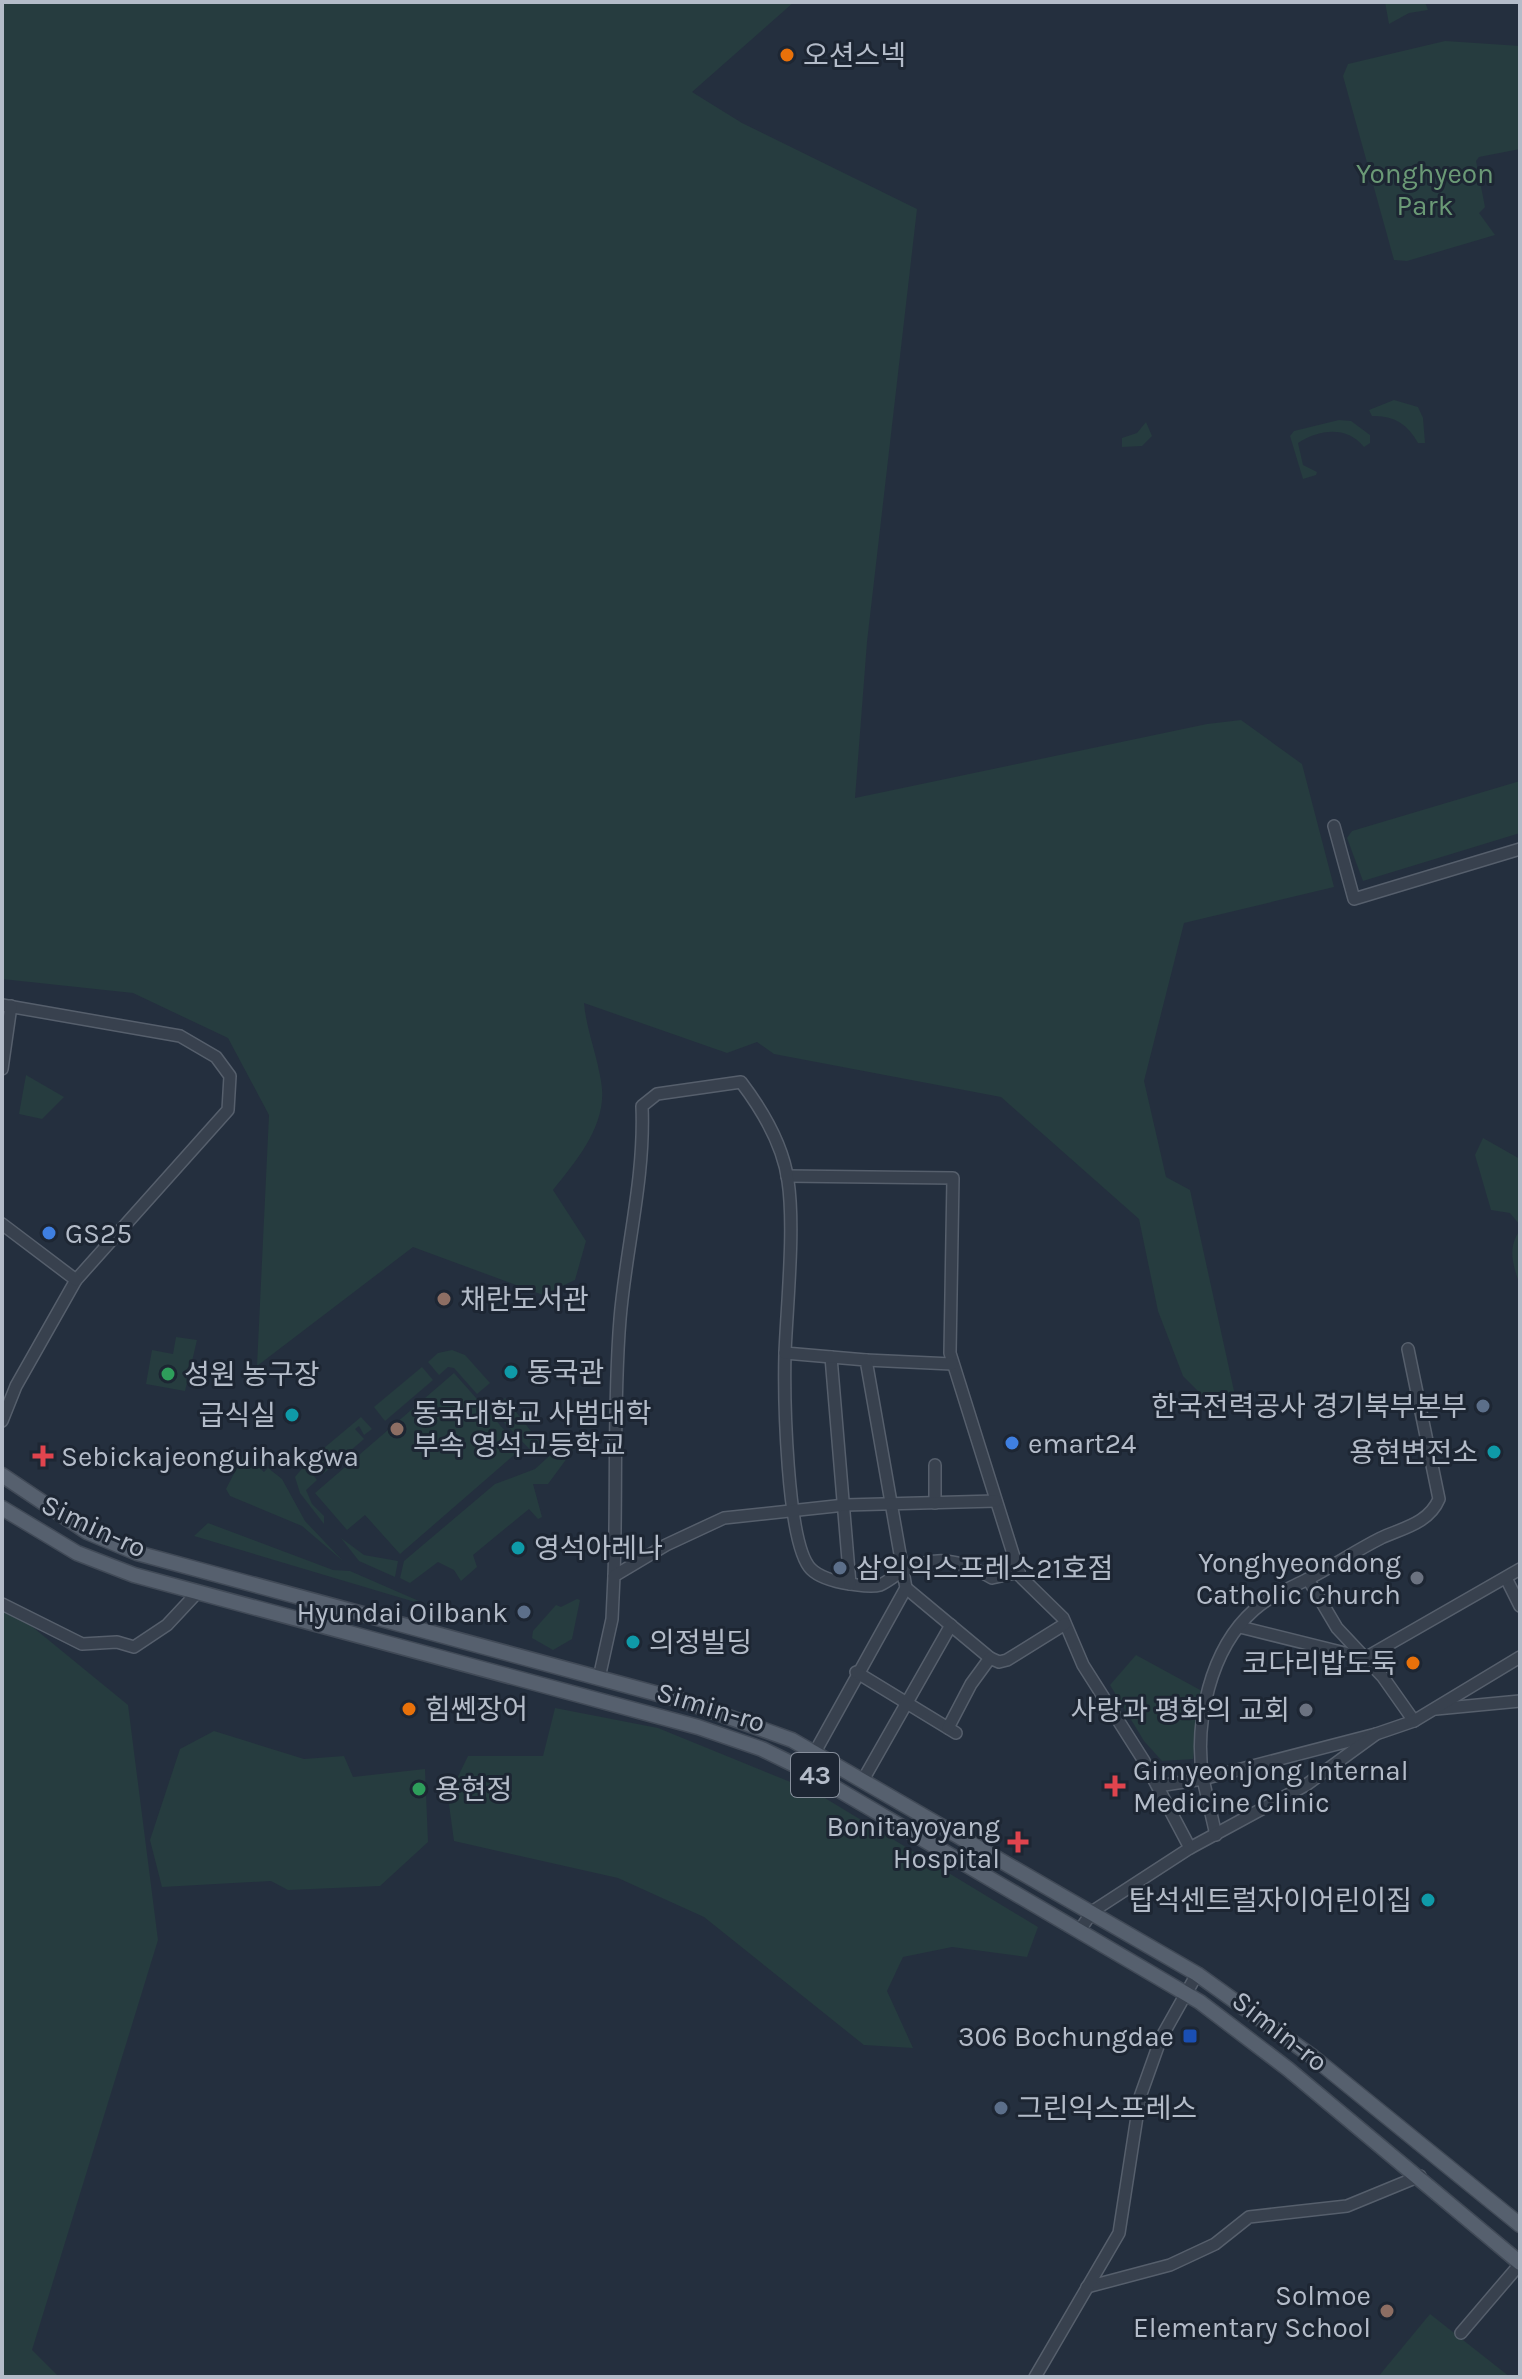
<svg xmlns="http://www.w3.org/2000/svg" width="1522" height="2379" font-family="Karla,'Noto Sans KR',sans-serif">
  <rect width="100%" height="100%" fill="#242f3e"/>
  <g fill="#263c3f">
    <path d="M2,2H794L692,92L742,123L917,209L867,642L855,798L1207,724L1241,720L1302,764L1334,887L1184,923L1144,1081L1166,1177L1190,1190L1236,1400L1215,1408L1183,1376L1158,1311L1139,1219L1001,1097L774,1054L757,1042L727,1053L584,1003C586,1028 597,1055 601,1081C609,1123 577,1160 553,1190L586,1241L575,1280L543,1295L413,1247L257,1366L269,1115L228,1038L133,993L2,979Z"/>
    <path d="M1385,2H1425L1428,10L1409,13L1389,24Z"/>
    <path d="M1445,41L1520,46V149L1479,157L1476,161L1485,207L1479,213L1495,235L1407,261L1394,260L1343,76L1348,64Z"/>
    <path d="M1394,400L1418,407L1423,418L1425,443H1418C1408,424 1393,415 1372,416L1369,410Z"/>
    <path d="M1339,420L1351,421L1370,435V443L1364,447C1347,426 1320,429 1298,443L1303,465L1317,472L1316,475L1303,479L1290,436L1294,431Z"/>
    <path d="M1146,422L1152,436L1142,446L1122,447V438L1137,433Z"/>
    <path d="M1520,781V833L1363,881L1347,838L1352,831Z"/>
    <path d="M26,1075L64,1097L42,1119L19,1114Z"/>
    <path d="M1483,1138L1520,1159V1225L1510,1213L1491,1210L1475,1155Z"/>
    <path d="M1520,1230V1285C1513,1266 1507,1248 1520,1230Z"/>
    <path d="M176,1337L197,1340L185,1391L146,1384L152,1350L173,1354Z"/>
    <path d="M452,1350L465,1355L490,1383L477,1394L454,1368L448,1367L439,1375L428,1362L438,1353Z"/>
    <path d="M422,1367L433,1380L385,1421L374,1407Z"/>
    <path d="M454,1373L521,1449L400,1554L365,1515L347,1530L315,1493Z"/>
    <path d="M505,1398L545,1449L537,1457L492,1410Z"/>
    <path d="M361,1417L372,1429L364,1435L359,1426L355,1429L364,1439L323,1474L311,1459Z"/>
    <path d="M576,1446L548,1484H533L542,1517L538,1519L529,1509L473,1555L477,1567L461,1581L454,1570L438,1562L410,1583L400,1578L404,1561L495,1484L535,1469L556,1450L564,1458Z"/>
    <path d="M244,1454L264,1472L268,1468L282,1479L305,1521L343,1561L302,1526L230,1496L226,1489Z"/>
    <path d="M305,1465L317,1480L306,1490L312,1504L324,1516V1524L300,1493L295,1477Z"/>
    <path d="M208,1523L333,1570L350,1571L435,1608L194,1536Z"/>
    <path d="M341,1538L364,1555L398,1561L395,1577L359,1561Z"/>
    <path d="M577,1599L580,1600L572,1639L553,1650L532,1638L533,1631L556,1605L561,1607Z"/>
    <path d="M2,1602L128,1705L158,1940L32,2350L59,2377H2Z"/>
    <path d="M1136,1655L1202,1691L1193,1759L1162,1761L1144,1741L1110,1685Z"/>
    <path d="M555,1708L658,1728L815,1792L1038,1927L1027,1957L952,1947L903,1957L887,1991L913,2048L864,2045L704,1917L618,1878L454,1841L448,1797L468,1756H543Z"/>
    <path d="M214,1731L304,1759L344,1756L353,1777L425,1769L428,1842L380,1886L288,1890L271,1881L162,1887L150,1840L180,1749Z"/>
    <path d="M1430,2314L1510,2377H1378Z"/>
  </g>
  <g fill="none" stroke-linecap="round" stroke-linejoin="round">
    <defs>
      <g id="minor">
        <path d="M1334,826L1354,899L1520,849"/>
        <path d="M2,1005L180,1036L216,1057L230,1076L228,1110L76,1280L16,1386L2,1421"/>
        <path d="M2,1069L11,1006"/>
        <path d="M787,1176L953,1178L950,1353L1020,1576L1063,1618L1083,1665L1144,1761L1190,1848"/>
        <path d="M2,1224L76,1280"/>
        <path d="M785,1353C784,1392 786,1544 811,1569C820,1578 837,1582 850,1584C859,1585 871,1588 880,1585C887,1582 894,1576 901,1572C935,1554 959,1559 992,1578L1019,1572"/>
        <path d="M831,1357L850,1584"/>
        <path d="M866,1360L952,1364"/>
        <path d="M935,1465V1503"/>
        <path d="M614,1576C617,1491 613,1403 620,1319C626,1247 645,1179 642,1106L657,1094L741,1082C763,1111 783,1144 788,1181C795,1228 787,1304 785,1353L866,1360L906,1588L805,1770"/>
        <path d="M1506,1578L1520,1606"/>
        <path d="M1308,1579L1337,1628L1383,1677L1414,1721"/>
        <path d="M906,1588L990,1658"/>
        <path d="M2,1604L82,1644L117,1642L134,1647L167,1625L196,1594"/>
        <path d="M1240,1627L1361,1657"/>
        <path d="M1365,1658L1520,1569"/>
        <path d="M856,1672L956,1733"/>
        <path d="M599,1678L612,1619L614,1576L666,1545L724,1518L845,1505L996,1501"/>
        <path d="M1436,1709L1520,1701"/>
        <path d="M948,1728L971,1684L990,1658L999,1662L1007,1660L1065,1624"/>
        <path d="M1376,1734L1203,1779C1194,1723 1210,1649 1254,1610C1270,1596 1288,1589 1306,1580C1332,1567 1355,1551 1381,1538C1403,1528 1429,1523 1439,1499L1408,1349"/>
        <path d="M863,1780L951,1625"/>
        <path d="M1158,1786L1203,1779L1216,1835"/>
        <path d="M1079,1931L1093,1911L1190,1848L1306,1785L1376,1734L1414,1721L1520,1657"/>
        <path d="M1087,2287L1170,2265L1215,2244L1249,2217L1347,2206L1420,2176"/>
        <path d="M1461,2333L1520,2264"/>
        <path d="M1035,2377L1119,2233L1140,2097L1161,2038L1197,1974"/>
      </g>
      <g id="major">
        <path d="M2,1475L87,1532L137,1553L684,1701L792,1740L1197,1974L1313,2057L1520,2225"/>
        <path d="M2,1508L77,1553L134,1575L698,1727L762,1749L805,1770L1200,2002L1288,2069L1520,2263"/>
      </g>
    </defs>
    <use href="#minor" stroke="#565f6c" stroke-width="14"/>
    <use href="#major" stroke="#414a57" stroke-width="17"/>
    <use href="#minor" stroke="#38414e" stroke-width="11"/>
    <use href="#major" stroke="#56606e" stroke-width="14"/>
  </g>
  <g fill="#e8710a" stroke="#1d2633" stroke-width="3">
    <circle cx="787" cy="55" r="8"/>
    <circle cx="1413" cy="1663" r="8"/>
    <circle cx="409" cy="1709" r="8"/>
  </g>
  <g fill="#3f7fe0" stroke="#1d2633" stroke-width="3">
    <circle cx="49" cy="1233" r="8"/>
    <circle cx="1012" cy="1443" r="8"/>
  </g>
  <g fill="#8d6e63" stroke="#1d2633" stroke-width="3">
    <circle cx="444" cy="1299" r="8"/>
    <circle cx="397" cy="1429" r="8"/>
    <circle cx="1387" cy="2311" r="8"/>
  </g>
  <g fill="#0f9aa8" stroke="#1d2633" stroke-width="3">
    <circle cx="511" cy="1372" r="8"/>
    <circle cx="292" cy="1415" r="8"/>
    <circle cx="1494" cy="1452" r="8"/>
    <circle cx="518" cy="1548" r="8"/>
    <circle cx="633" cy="1642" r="8"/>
    <circle cx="1428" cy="1900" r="8"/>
  </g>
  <g fill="#2e9e5b" stroke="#1d2633" stroke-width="3">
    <circle cx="168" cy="1374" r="8"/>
    <circle cx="419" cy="1789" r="8"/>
  </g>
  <g fill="#5c6f8a" stroke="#1d2633" stroke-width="3">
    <circle cx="1483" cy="1406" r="8"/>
    <circle cx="840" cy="1568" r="8"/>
    <circle cx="524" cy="1612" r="8"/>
    <circle cx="1001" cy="2108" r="8"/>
  </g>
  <g fill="#e0444e" stroke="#1d2633" stroke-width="3">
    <path d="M39 1444h8v8h8v8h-8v8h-8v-8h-8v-8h8z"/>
    <path d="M1111 1774h8v8h8v8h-8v8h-8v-8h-8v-8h8z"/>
    <path d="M1014 1830h8v8h8v8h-8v8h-8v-8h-8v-8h8z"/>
  </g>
  <g fill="#6b7280" stroke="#1d2633" stroke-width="3">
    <circle cx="1417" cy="1578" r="8"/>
    <circle cx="1306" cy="1710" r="8"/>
  </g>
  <rect fill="#1a4fb4" stroke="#1d2633" stroke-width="3" x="1182" y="2028" width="16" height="16" rx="4"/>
  <g text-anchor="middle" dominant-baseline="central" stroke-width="6" stroke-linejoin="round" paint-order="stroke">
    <rect fill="#1d2633" stroke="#878f9c" stroke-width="2" x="791" y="1753" width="48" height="44" rx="6"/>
    <g font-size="26" font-weight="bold" fill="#b4bcc9">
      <text x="815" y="1775">43</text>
    </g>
    <g font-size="28" fill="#b4bcc9" stroke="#1d2633" text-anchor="start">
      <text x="803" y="55">오션스넥</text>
      <text x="65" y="1233">GS25</text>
      <text x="460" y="1299">채란도서관</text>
      <text x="527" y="1372">동국관</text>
      <text x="184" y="1374">성원 농구장</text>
      <text x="1467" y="1406" text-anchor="end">한국전력공사 경기북부본부</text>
      <text x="413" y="1413">동국대학교 사범대학<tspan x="413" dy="32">부속 영석고등학교</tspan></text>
      <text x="276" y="1415" text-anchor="end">급식실</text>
      <text x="1028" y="1443">emart24</text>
      <text x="1478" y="1452" text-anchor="end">용현변전소</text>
      <text x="61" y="1456">Sebickajeonguihakgwa</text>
      <text x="534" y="1548">영석아레나</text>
      <text x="1401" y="1562" text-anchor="end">Yonghyeondong<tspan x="1401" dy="32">Catholic Church</tspan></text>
      <text x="856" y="1568">삼익익스프레스21호점</text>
      <text x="508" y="1612" text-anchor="end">Hyundai Oilbank</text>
      <text x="649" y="1642">의정빌딩</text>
      <text x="1397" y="1663" text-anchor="end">코다리밥도둑</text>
      <text x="425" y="1709">힘쎈장어</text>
      <text x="1290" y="1710" text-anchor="end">사랑과 평화의 교회</text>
      <text x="1133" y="1770">Gimyeonjong Internal<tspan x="1133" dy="32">Medicine Clinic</tspan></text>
      <text x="435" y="1789">용현정</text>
      <text x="1000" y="1826" text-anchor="end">Bonitayoyang<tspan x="1000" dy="32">Hospital</tspan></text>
      <text x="1412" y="1900" text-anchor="end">탑석센트럴자이어린이집</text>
      <text x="1174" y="2036" text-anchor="end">306 Bochungdae</text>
      <text x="1017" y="2108">그린익스프레스</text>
      <text x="1371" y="2295" text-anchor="end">Solmoe<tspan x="1371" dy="32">Elementary School</tspan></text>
    </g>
    <g font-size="28" fill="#6b9a76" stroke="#1d2633">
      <text x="1425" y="173">Yonghyeon<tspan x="1425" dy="32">Park</tspan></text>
    </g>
    <g font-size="28" fill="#b4bcc9" stroke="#1d2633">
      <text transform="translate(94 1526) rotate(25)">Simin-ro</text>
      <text transform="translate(711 1707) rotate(17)">Simin-ro</text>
      <text transform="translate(1280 2031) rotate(38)">Simin-ro</text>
    </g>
  </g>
  <rect width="1522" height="2379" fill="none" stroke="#b4bcc9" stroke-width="8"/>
</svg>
